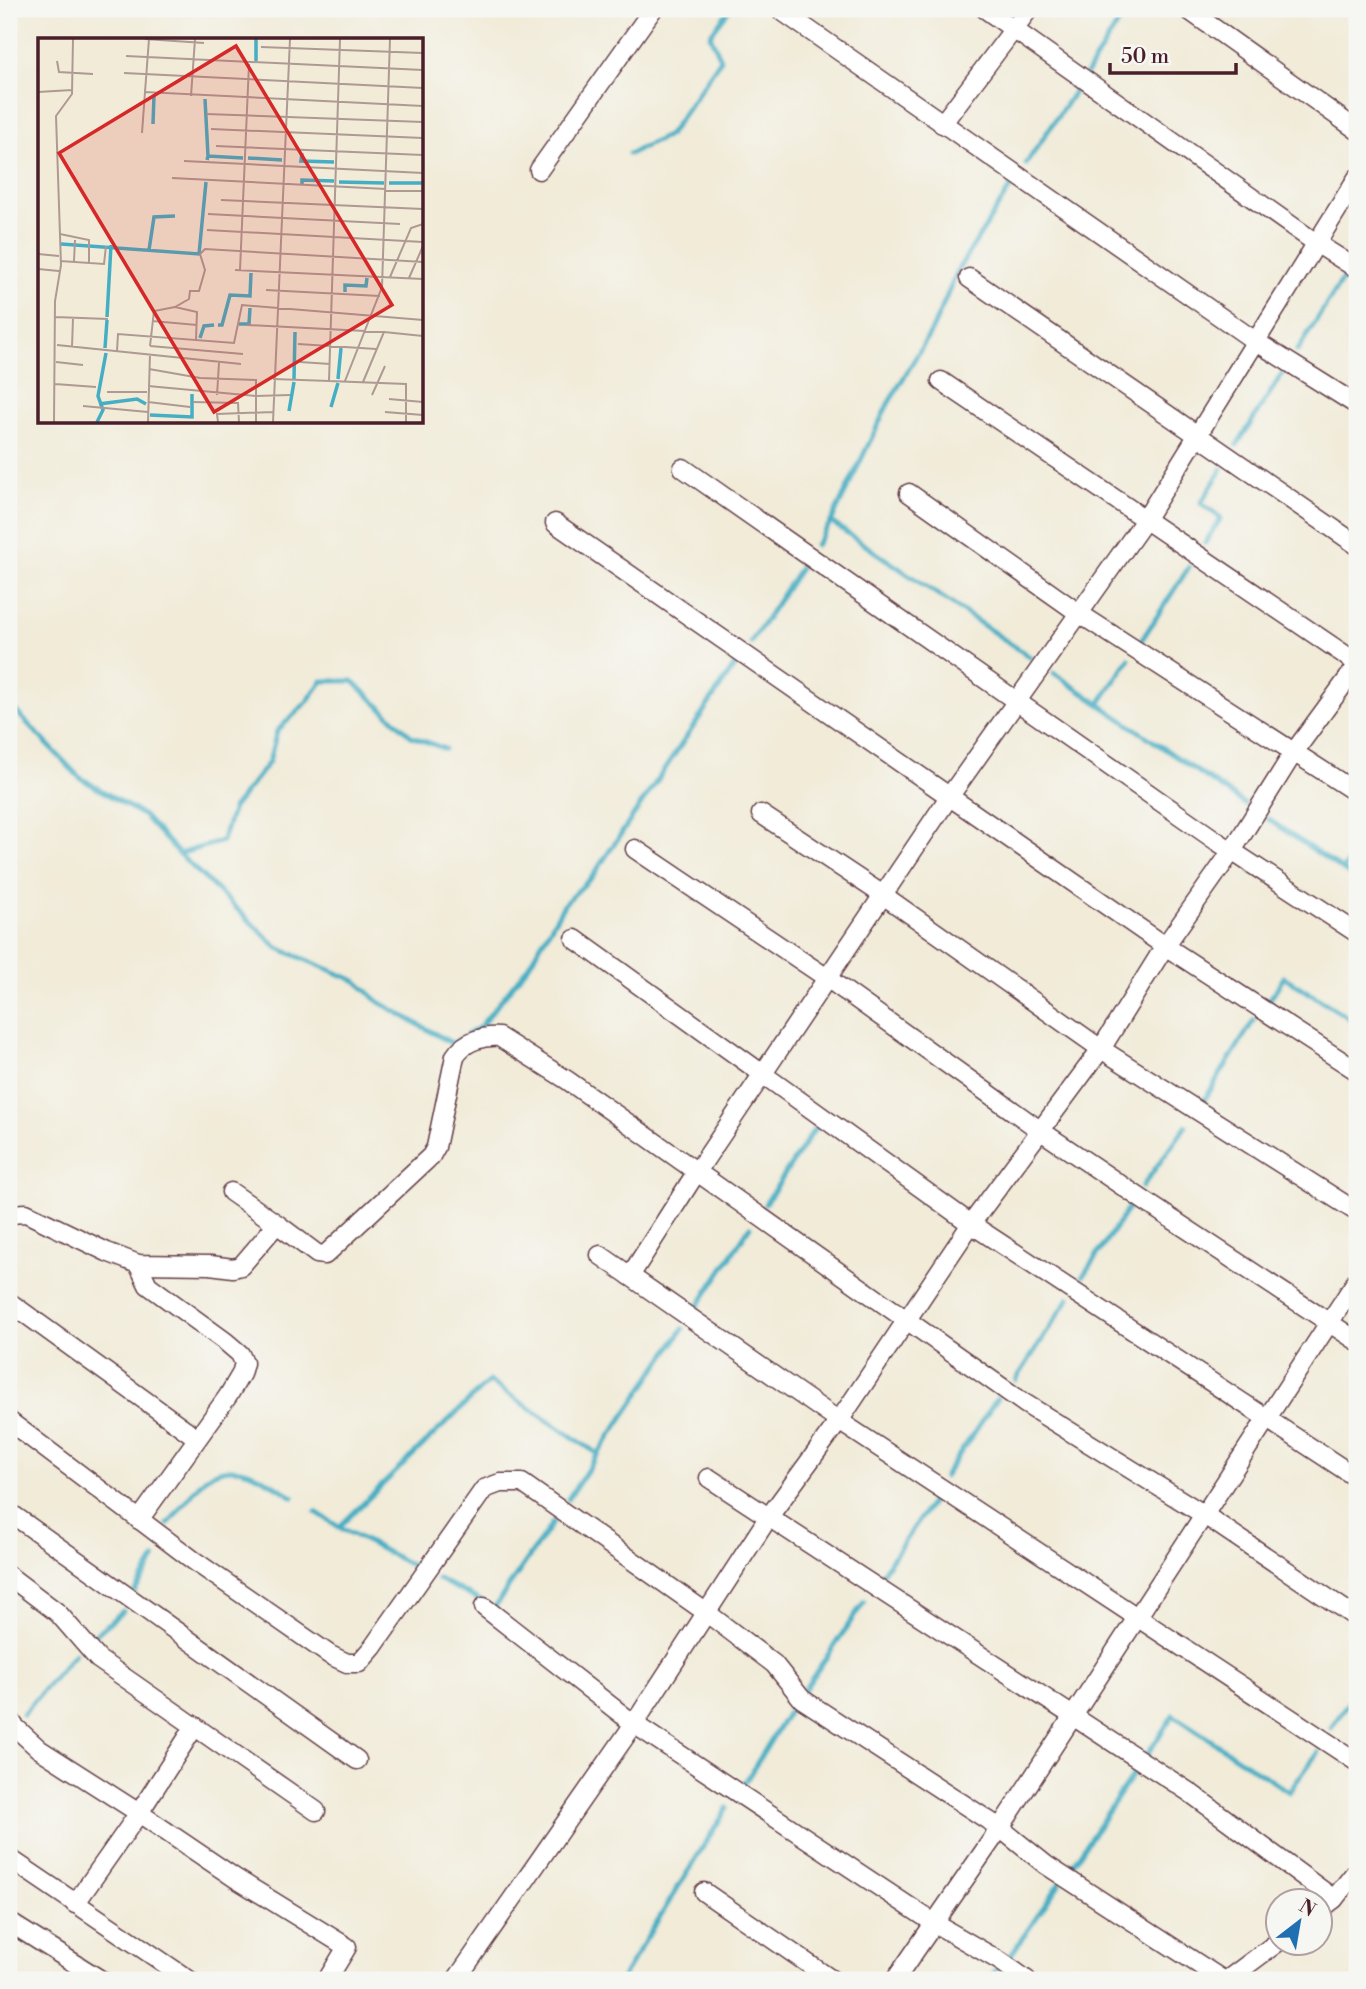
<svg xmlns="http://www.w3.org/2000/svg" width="1366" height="1989" font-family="'Libre Bodoni',serif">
  <rect width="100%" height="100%" fill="#f6f6f2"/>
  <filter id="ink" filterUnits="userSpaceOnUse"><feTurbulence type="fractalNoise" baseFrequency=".0143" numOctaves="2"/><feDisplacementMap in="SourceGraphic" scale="14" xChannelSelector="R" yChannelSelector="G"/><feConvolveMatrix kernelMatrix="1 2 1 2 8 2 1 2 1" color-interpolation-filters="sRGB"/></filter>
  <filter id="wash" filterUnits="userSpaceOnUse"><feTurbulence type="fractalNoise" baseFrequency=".00686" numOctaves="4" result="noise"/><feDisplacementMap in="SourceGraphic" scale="28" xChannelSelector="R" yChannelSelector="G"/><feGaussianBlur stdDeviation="1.57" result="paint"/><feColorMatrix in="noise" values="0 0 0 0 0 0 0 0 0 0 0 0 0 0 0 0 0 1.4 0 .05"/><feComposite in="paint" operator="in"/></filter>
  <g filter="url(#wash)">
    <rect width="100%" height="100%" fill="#f1ebd8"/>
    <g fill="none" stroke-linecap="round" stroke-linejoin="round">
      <g stroke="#45aec4" stroke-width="5">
        <path d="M1086,74L1127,9"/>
        <path d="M629,154L669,135L721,59L710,35L730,9"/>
        <path d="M1026,164L1076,89"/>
        <path d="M1297,351L1344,277"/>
        <path d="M1237,445L1282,374"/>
        <path d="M831,522L888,404L932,330L959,268L1010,188"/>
        <path d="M1205,543L1221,518L1201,503L1222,469"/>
        <path d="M816,545L831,522L1030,657"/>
        <path d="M1141,641L1189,567"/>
        <path d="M751,642L800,568"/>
        <path d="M1054,673L1245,804"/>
        <path d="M9,704L79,777L144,816L179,854L278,948L356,981L379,1002L453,1044L459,1040"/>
        <path d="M1099,704L1129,659"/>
        <path d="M1268,819L1343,870"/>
        <path d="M1357,848L1343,870L1357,879"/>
        <path d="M179,854L222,841L233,808L269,762L277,731L306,703L322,681H353L411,736L445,749"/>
        <path d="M1268,1002L1284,977L1357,1023"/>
        <path d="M467,1035L479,1028L529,965L565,903L592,877L735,665"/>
        <path d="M1205,1099L1254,1020"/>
        <path d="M1142,1187L1186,1126"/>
        <path d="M765,1204L819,1122"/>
        <path d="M1083,1276L1129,1207"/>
        <path d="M698,1306L750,1227"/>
        <path d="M1016,1380L1069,1298"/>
        <path d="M944,1477L997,1399"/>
        <path d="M568,1499L598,1454"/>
        <path d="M316,1512L339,1527L489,1381L598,1454L683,1329"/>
        <path d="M168,1524C178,1512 196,1486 207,1477C237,1456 268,1481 293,1497"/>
        <path d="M339,1527L413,1566"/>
        <path d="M879,1578L932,1501"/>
        <path d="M438,1579L485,1603"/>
        <path d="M135,1591L155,1559"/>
        <path d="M494,1608L553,1522"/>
        <path d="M96,1634L123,1611"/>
        <path d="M804,1690L864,1602"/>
        <path d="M23,1714L75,1653"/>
        <path d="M1331,1728L1357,1690"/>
        <path d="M1147,1755L1173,1715L1289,1792L1318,1752"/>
        <path d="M744,1784L792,1706"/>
        <path d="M1073,1864L1136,1770"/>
        <path d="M1010,1956L1060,1883"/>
        <path d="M621,1980L727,1808"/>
        <path d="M989,1980L996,1970"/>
      </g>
    </g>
  </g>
  <g filter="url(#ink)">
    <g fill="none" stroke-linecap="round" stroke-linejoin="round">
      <defs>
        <g id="minor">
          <path d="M779,9L1255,341L1357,405"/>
          <path d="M985,9L1316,243L1357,269"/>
          <path d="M1187,9L1357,130"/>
          <path d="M942,124L1029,9"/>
          <path d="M539,170L653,9"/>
          <path d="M969,278L1357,545"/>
          <path d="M941,381L1357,663"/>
          <path d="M683,468L1218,842L1357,933"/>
          <path d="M909,493L1080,614L1357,793"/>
          <path d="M555,523L1165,946L1357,1071"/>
          <path d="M761,814L883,895L1101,1049L1357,1212"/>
          <path d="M635,849L827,978L1041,1131L1149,1204L1357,1341"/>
          <path d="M575,939L971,1224L1357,1478"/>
          <path d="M231,1192L277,1224"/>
          <path d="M9,1214L26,1213L107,1252L138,1264L210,1265L233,1268L241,1266L277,1224L317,1254L325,1255L431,1156L436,1147L455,1056C464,1041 483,1036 499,1037L567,1080L1024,1403L1203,1514L1357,1618"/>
          <path d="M600,1255L839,1421L1357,1762"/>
          <path d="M138,1264L148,1285L226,1342L240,1354L244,1363L241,1374L228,1396L139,1520"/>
          <path d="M630,1276L696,1173L949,797L1145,520L1357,178"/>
          <path d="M9,1302L197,1438"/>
          <path d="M9,1421L193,1560L330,1655L347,1663H359L373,1647L484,1489L500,1483H522L707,1613L774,1664L802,1699L1000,1828L1046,1865L1223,1980"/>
          <path d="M709,1478L1189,1792L1334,1899"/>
          <path d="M9,1512L357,1760"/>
          <path d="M9,1576L58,1613L98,1659L316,1811"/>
          <path d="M484,1607L634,1724L934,1923L1000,1961L1027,1980"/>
          <path d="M9,1718L15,1727L39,1749L139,1813L235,1878L347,1947L327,1980"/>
          <path d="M9,1858L189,1980"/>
          <path d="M704,1892L832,1980"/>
          <path d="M75,1904L139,1813L195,1726"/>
          <path d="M1320,1910L1334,1899L1357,1870"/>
          <path d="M9,1922L101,1980"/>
          <path d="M456,1980L634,1724L768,1518L839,1421L971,1224L1101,1049L1165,946L1232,851L1294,752L1357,666"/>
          <path d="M895,1980L1000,1828L1357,1280"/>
          <path d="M1227,1980L1278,1942"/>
        </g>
      </defs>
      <use href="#minor" stroke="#633e45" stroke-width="21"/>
      <use href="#minor" stroke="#fff" stroke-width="18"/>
    </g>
  </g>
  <g transform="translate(38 38)">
    <rect width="385" height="385" fill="#f1ebd8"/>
    <path fill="none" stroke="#45aec4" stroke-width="3.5" d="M218,23V1M167,61L170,118M115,86L116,57M264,115L263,123L296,124M210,120L244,122M169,122L170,118L205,120M301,144L346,145M351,145H385M264,147V142L296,143M23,206L161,216L168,144M111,212L116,179L137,178M307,254V247L328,248L329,240M69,279L73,207M201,286H211L212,270M180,287H184L192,257L212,258L213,235M162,300L166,288L176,287M67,310L69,282M256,341L257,294M300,341L303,310M61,366L99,361L108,366M293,369L300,345M251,373L256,344M112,377L154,379V356M59,384L65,372L60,358L68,315"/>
    <path fill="none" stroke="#ae9993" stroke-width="2" d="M107,1L166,5M223,9L385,15M88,18L385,32M19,23L21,34L55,36M86,35L385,50M0,54L34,52M107,54L111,1M153,58L157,1M168,76L385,84M173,91L385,100M104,95L107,54L385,68M178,108L385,117M146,123L385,135M134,140L348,151M348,153H385M183,162L385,171M170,176L362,186M169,192L385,204M22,196L51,202V225M0,216L21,218M22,223L66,226L68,208M36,223L37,202M0,231L21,233M197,232L385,241M202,232L211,26M352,239L373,190L385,186M371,240L385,208M228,252L342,258M137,269L159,274L158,301M17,279L70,281M114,283L159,287M209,287L346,294L325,344M346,294L385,298M260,306L338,311M19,307L203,326M112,308L116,273L137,269L151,261L152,253H161L167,232L162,216L167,211L385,224M112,308L205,316M34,309L35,280M79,313L80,296L196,305L204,267L385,282M18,324L45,327M262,324L292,326M111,331L162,340L218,342V358L252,357M235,341L291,343L302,1M291,343L368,346V384M307,343L344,249L352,1M17,346L58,349M110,348L218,358V384M69,354H109M179,357L181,325M334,357L347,328M351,361L385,364M110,364L152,369M155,364L200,365L201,384M45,368L110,374M347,374L385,377M16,384L17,263L23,227L18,78L34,56L35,1M110,384L112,316M180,384L179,376L235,374M235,384L252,1"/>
    <path fill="#d62828" fill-opacity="0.15" stroke="#d62828" stroke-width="3.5" d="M198,8L354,267L176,374L21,115Z"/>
    <rect width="385" height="385" fill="none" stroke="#4a1f2b" stroke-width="3.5"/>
  </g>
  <rect width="1366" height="1989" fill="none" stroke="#f6f6f2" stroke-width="35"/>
  <g transform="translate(1299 1922) rotate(31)"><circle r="33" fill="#f6f6f2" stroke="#b1a0a2" stroke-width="2"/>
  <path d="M0-5L12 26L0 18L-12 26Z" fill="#1f6fb2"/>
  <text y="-10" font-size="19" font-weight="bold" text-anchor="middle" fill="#4a1f2b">N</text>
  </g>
  <path d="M1110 63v10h126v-10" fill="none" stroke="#4a1f2b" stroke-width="3.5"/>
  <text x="1121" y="63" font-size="21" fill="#4a1f2b" stroke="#f6f6f2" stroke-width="5" paint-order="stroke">50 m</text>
</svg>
